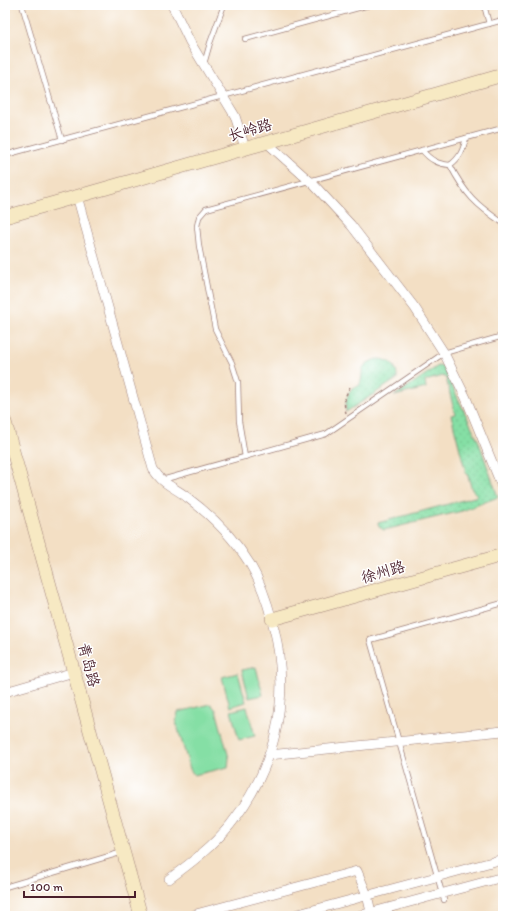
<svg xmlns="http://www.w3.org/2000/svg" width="508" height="921" font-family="Itim,'LXGW WenKai TC',sans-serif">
  <defs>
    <pattern id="grass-dots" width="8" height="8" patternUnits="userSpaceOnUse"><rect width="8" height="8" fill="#85dfa5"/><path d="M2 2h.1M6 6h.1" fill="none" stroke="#74bf8e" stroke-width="1.8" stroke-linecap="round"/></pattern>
  </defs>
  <rect width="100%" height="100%" fill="#fff"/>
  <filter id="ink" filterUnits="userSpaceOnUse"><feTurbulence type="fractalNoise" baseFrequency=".025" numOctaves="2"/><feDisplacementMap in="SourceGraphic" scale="8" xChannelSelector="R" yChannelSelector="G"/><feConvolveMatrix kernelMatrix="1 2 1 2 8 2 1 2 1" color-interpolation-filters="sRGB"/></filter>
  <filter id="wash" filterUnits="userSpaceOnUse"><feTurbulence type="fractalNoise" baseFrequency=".012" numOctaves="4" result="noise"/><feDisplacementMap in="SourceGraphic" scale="16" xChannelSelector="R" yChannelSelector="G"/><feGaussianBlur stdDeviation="0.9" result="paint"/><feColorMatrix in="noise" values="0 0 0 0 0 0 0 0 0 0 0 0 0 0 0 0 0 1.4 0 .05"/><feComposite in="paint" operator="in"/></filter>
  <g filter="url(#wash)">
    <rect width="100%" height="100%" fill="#f3dfc4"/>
    <g fill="url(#grass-dots)" stroke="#687f68">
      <path d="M377,359C390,359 398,366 397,379L346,412C345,402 347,397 352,388L359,386C366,373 355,366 377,359Z"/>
      <path d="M438,366L443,367L478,440L498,497L462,511L384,530L379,527L378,523L478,496L472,490L467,473H466L451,415L455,414L446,378L443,376L425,381L426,388L394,396Z"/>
    </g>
    <g fill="#85dfa5" stroke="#687f68">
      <path d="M256,667L263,695L249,698L242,670Z"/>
      <path d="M238,673L246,702L230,707L222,677Z"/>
      <path d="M211,704L216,710L229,758L228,767L194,775L190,769L176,722L178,712Z"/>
      <path d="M247,707L255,736L239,740L231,711Z"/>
    </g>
  </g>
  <g filter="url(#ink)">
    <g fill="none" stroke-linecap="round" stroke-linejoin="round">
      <defs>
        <g id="lane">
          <path d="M22,5L62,140"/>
          <path d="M484,5L489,24"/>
          <path d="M245,39L369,5"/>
          <path d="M204,64L210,43L224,5"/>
          <path d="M422,150C430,160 438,164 450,165C460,158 463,150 466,138"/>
          <path d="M5,155L503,20"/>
          <path d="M450,165C465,194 476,205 503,223"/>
          <path d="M245,457L239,421L238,382L232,363L215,329L199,246L197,226L199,217L206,209L503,128"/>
          <path d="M162,480L326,434L444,353L503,336"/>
          <path d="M5,887L123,852"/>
          <path d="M444,900L370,640L503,603"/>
        </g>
        <g id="street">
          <path d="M172,5L190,42L235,116L245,148"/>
          <path d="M266,142L314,185L351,225L415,308L444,353L466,398L503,489"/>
          <path d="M77,196L153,469C155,472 158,476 161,479C168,486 180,491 188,498C212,516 234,538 250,564C260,581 267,601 272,620C292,694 278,765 230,825C212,847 191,863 169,879"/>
          <path d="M5,692L74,672"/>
          <path d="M269,755L503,731"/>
          <path d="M196,916V914L357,871L367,895L371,912"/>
          <path d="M291,916L503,859"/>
          <path d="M358,916L503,877"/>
        </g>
        <g id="secondary">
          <path d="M5,217L503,75"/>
          <path d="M5,422L141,916"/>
          <path d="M272,619L503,555"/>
        </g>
      </defs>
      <use href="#lane" stroke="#9e7f78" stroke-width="6"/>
      <use href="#street" stroke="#9e7f78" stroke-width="10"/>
      <use href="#secondary" stroke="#9e7f78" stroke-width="14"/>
      <path stroke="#9e7f78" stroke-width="1.5" stroke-dasharray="3 3" stroke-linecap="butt" d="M346,413C343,403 345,396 350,387"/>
      <use href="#lane" stroke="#fff" stroke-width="4.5"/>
      <use href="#street" stroke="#fff" stroke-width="9"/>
      <use href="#secondary" stroke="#f7e9c3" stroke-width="13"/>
    </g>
  </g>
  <g text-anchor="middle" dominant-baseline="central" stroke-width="3" stroke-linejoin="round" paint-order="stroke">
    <g font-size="15" fill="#4a1f2b" stroke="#fff">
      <text transform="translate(250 130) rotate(-16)">长岭路</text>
      <text transform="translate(383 572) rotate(-16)">徐州路</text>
      <text transform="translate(89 665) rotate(75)">青岛路</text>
    </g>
  </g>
  <rect width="508" height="921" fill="none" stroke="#fff" stroke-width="20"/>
  <path d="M24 891v6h111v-6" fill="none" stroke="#4a1f2b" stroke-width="2"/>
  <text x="30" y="891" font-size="12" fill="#4a1f2b" stroke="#ffffff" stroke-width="3" paint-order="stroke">100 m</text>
</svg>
